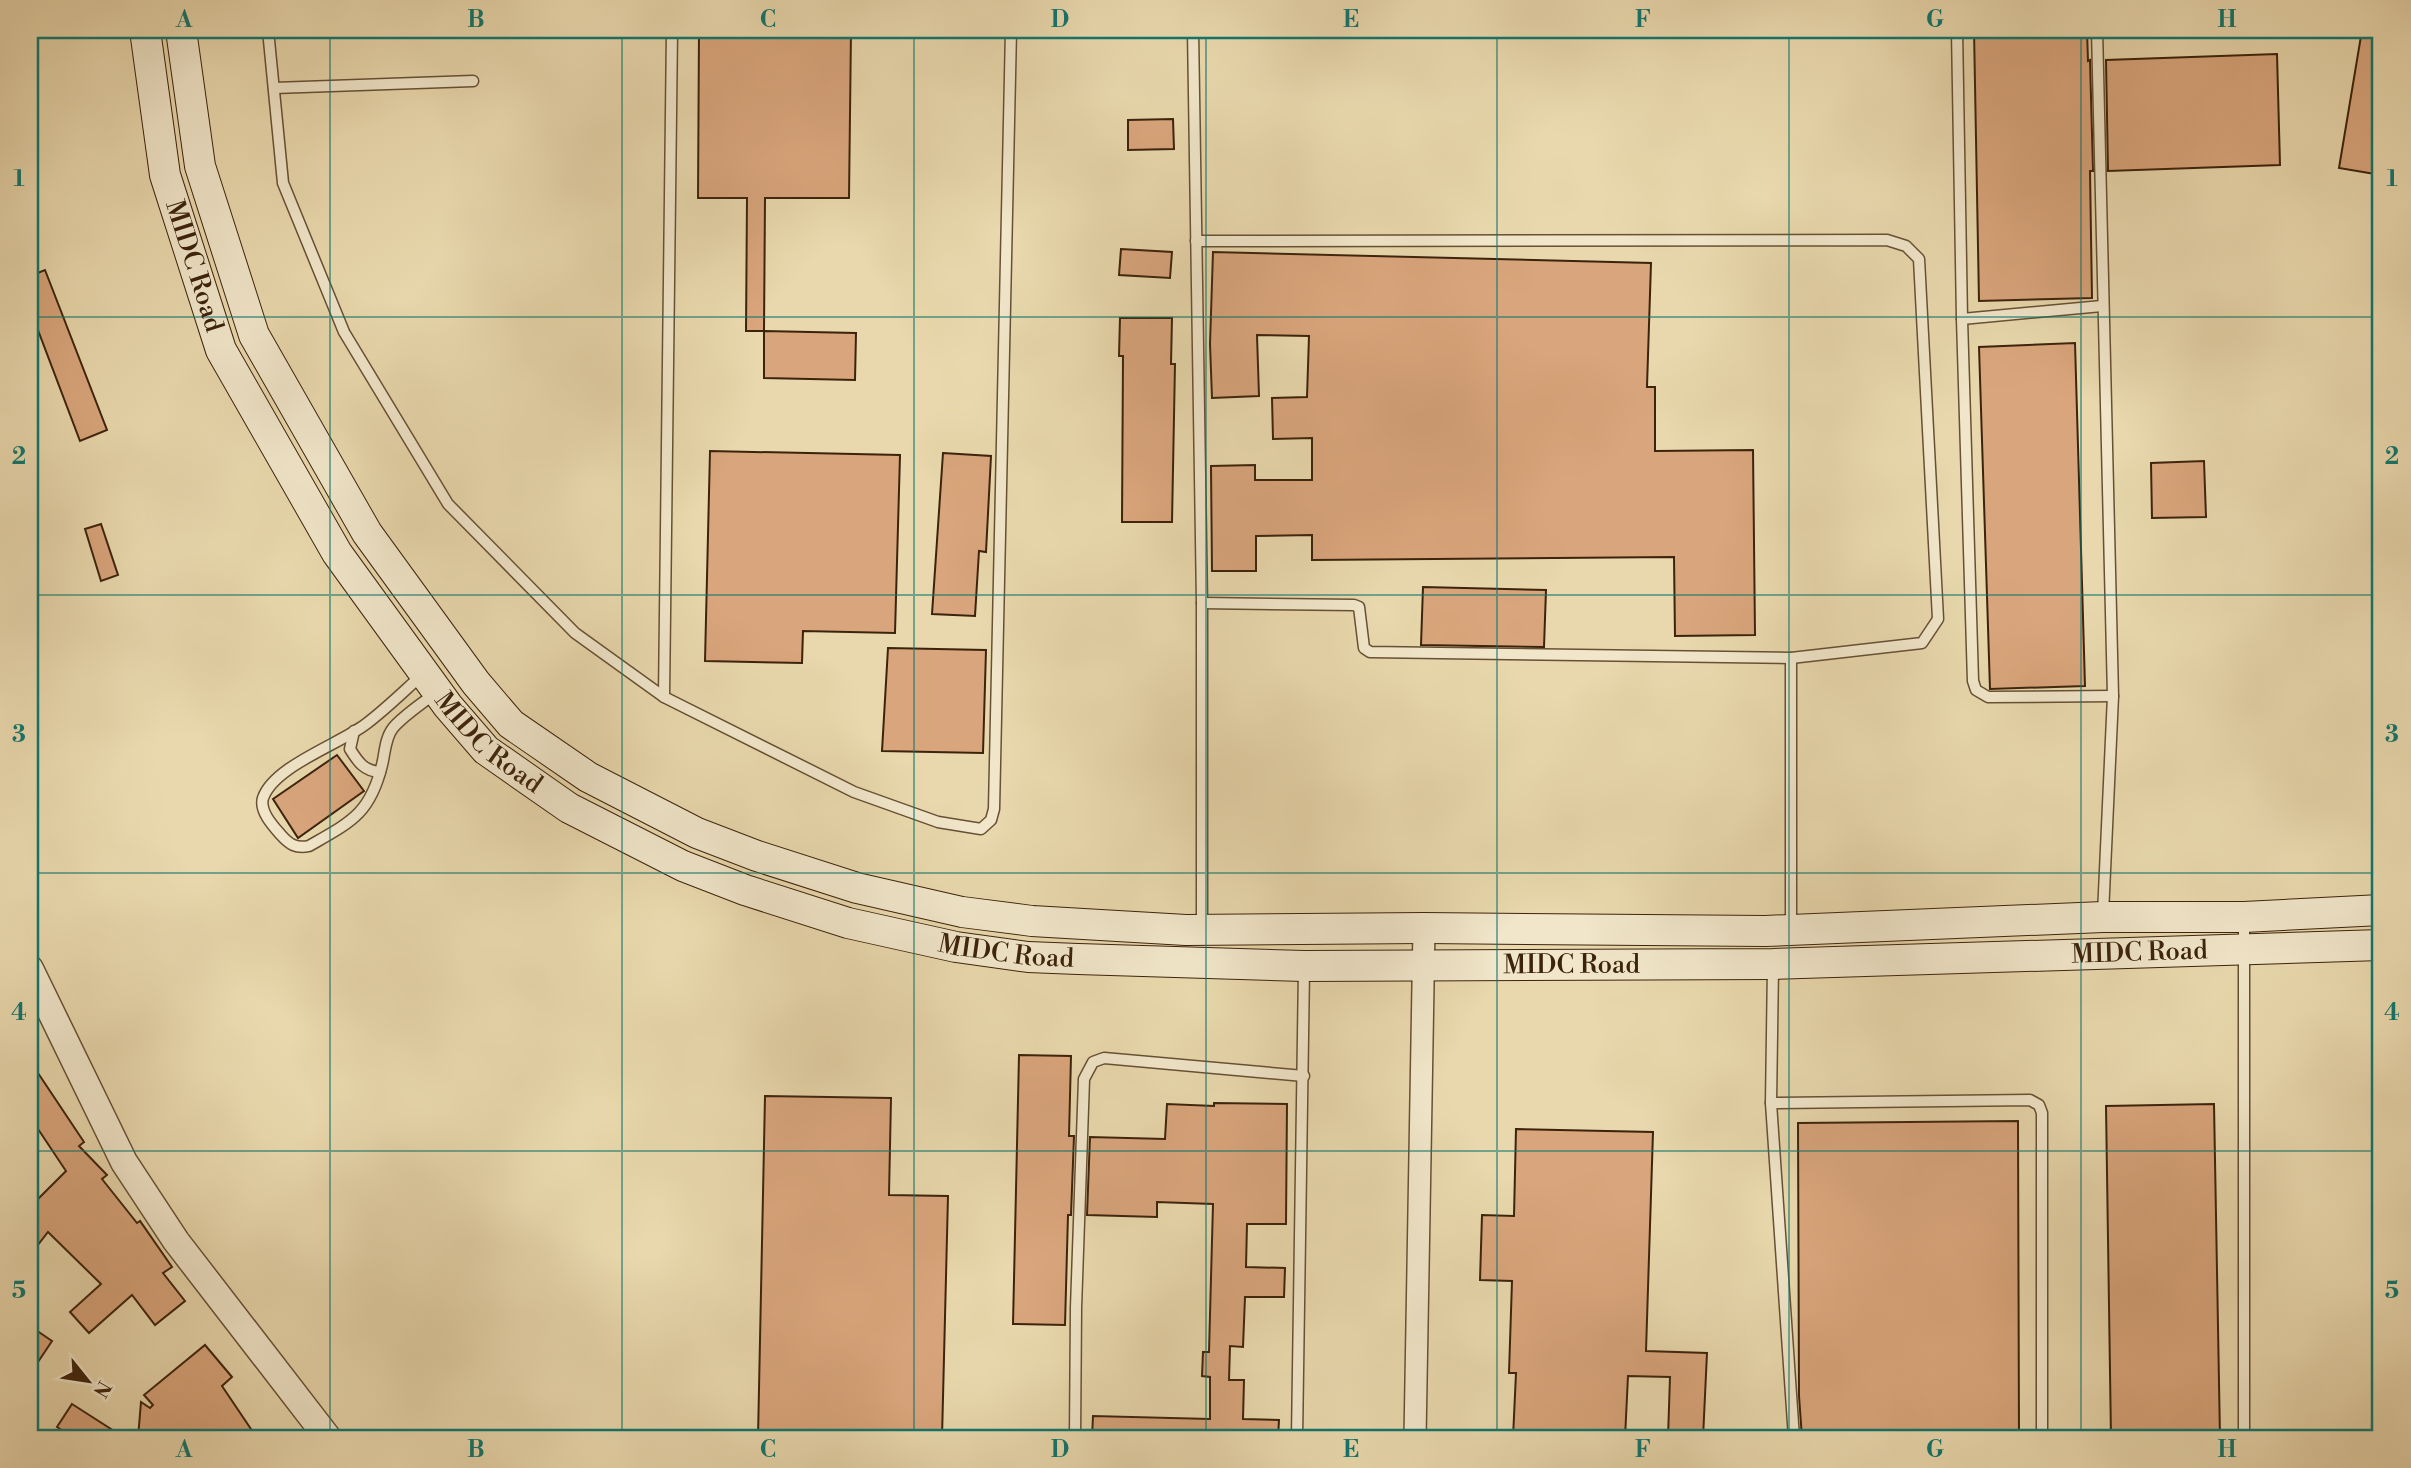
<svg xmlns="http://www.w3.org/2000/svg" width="2411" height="1468" font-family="'Libre Bodoni',serif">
  <rect width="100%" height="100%" fill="#e9d8ad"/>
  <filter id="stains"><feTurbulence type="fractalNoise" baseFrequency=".00286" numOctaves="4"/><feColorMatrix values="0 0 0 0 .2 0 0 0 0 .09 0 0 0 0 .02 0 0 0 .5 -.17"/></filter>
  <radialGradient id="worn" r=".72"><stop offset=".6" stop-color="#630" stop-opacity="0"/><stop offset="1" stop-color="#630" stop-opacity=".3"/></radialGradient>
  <g fill="#d9a57c" stroke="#3c230c" stroke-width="2">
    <path d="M699,30H851L849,198H765L764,331H746L747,198H698Z"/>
    <path d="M1974,30H2087L2088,61L2090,60L2093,171H2090L2092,298L1979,301Z"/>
    <path d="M2362,30H2381V175L2339,168Z"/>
    <path d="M2277,54L2280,165L2108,171L2106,60Z"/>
    <path d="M1173,119L1174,149L1128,150V120Z"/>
    <path d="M1121,249L1172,252L1170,278L1119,275Z"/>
    <path d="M1213,252L1651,263L1647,387H1655V451L1753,450L1755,635L1675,636L1674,557L1312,560V535L1256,536V571H1212L1211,466L1255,465V480H1312V438L1273,439L1272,398L1307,397L1309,336L1257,335L1259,396L1212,398L1210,344Z"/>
    <path d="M45,270L107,430L80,441L30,309V276Z"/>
    <path d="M1120,318H1172L1171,364H1175L1172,522H1122L1123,356H1119Z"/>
    <path d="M764,331L856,333L855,380L764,378Z"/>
    <path d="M2075,343L2085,686L1990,689L1979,347Z"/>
    <path d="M710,451L900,455L895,633L803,631L802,663L705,661Z"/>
    <path d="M943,453L991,456L986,552L979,551L975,616L932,614Z"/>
    <path d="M2204,461L2206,517L2152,518L2151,463Z"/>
    <path d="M101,524L118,575L101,581L85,529Z"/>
    <path d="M1423,587L1546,590L1544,647L1421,645Z"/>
    <path d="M888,648L986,650L983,753L882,751Z"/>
    <path d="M337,755L364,791L298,838L273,799Z"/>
    <path d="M1019,1055L1071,1056L1069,1136H1074L1071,1215H1068L1065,1325L1013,1324Z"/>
    <path d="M30,1061L84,1142L79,1146L107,1175L102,1179L137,1223L140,1221L172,1267L163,1273L185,1301L155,1325L132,1295L89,1333L70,1312L101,1284L48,1232L30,1255V1207L66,1171L30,1117Z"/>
    <path d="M765,1096L891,1098L889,1195L948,1196L942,1438H758Z"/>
    <path d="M1214,1103L1287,1104L1286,1224H1247L1246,1267L1285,1268L1284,1297H1245L1243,1347L1230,1346L1229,1380H1244L1243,1419L1279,1420L1278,1438H1092L1093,1416L1210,1419V1377L1202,1376L1203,1352H1209L1213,1204L1157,1202V1217L1087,1215L1090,1137L1165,1139L1167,1104L1214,1106Z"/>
    <path d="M2214,1104L2220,1438H2111L2106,1106Z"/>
    <path d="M2018,1121L2019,1438H1802L1799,1396L1798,1123Z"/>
    <path d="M1516,1129L1653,1132L1646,1351L1707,1353L1703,1438H1668L1670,1377L1628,1376L1625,1438H1513L1516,1373H1509L1512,1281L1480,1280L1482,1215L1514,1216Z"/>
    <path d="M30,1326L52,1341L30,1374Z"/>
    <path d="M205,1345L232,1377L222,1386L257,1438H138L141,1402L150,1408L153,1405L144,1395Z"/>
    <path d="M72,1404L125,1438H74L57,1427Z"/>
  </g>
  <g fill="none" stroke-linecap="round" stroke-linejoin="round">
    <defs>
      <g id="service">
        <path d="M268,30L283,183L344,332L448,504L575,633L664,697L854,792L938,822L981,829L991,820L994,809L1011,30"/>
        <path d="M1193,30L1202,603V927"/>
        <path d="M1957,30L1962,319L1973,681L1976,690L1988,697L2113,696"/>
        <path d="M2097,30L2113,696L2103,914"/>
        <path d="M274,88L473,81"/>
        <path d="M1196,241L1887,240L1906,246L1919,259L1938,619L1922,643L1791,658L1370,652L1364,648L1359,607L1354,605L1202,603"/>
        <path d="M1962,319L2102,306"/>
        <path d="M1791,658V928"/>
        <path d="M423,674C404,691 386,709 366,724C340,744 274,766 263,798C259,811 273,826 281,835C289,844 296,849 309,846C351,822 370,814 382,765C385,753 385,738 393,728C404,715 422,704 435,693"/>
        <path d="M664,697L672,30"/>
        <path d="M354,731L350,749C358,762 364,771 380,772"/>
        <path d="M1773,966L1771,1103L1794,1438"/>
        <path d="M1771,1103L2030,1100L2039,1105L2042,1113V1438"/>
        <path d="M1075,1438L1076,1308L1084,1079L1093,1062L1104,1058L1304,1076"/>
        <path d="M1297,1438L1304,969"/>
        <path d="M2244,1438V920"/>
      </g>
      <path id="minor" d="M1415,1438L1424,928"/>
      <path id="tertiary" d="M30,969L124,1162L176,1241L328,1438"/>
      <g id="secondary">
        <path id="s1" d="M145,30L165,175L221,350L337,553L448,706L486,750L569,808L683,866L745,890L848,923L956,947L1028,957L1078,959L1304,966L1773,964L2381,945"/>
        <path d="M181,30L200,166L254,335L367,533L476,683L511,724L588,777L697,833L757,856L857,888L962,912L1032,921L1186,930L1424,928L1765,931L2103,917H2244L2381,910"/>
      </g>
    </defs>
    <use href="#service" stroke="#675034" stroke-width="13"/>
    <use href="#minor" stroke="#675034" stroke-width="24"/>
    <use href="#tertiary" stroke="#675034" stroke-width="29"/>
    <use href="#secondary" stroke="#3c230c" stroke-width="32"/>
    <use href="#service" stroke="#f1e6ca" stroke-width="10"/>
    <use href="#minor" stroke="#f1e6ca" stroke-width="21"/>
    <use href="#tertiary" stroke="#f1e6ca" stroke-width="26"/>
    <use href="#secondary" stroke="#f1e6ca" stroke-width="30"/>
  </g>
  <path fill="none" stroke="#0f766e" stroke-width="2" stroke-opacity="0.55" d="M330,30V1438M622,30V1438M914,30V1438M1206,30V1438M1497,30V1438M1789,30V1438M2081,30V1438M30,317H2381M30,595H2381M30,873H2381M30,1151H2381"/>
  <g text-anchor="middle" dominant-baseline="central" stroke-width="7" stroke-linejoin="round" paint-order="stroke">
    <g font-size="26" fill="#3c230c" stroke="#f1e6ca">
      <text stroke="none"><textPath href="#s1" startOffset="242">MIDC Road</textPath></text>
      <text stroke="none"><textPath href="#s1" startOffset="808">MIDC Road</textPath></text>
      <text stroke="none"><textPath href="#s1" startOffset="1376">MIDC Road</textPath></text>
      <text stroke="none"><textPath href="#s1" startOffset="2510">MIDC Road</textPath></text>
      <text stroke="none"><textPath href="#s1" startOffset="1942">MIDC Road</textPath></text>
    </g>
  </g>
  <rect width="2411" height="1468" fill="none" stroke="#e9d8ad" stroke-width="77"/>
  <g transform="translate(88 1381) rotate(120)" stroke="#f1e6ca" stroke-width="5" paint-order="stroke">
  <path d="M0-5L12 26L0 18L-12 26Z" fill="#3c230c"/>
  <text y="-10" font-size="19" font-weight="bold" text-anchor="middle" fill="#3c230c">N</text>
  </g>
  <rect x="38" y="38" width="2334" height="1392" fill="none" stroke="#0f766e" stroke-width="2.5"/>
  <g font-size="23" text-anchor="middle" font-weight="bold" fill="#0f766e">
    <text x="184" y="27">A</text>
    <text x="476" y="27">B</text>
    <text x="768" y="27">C</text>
    <text x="1060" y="27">D</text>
    <text x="1351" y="27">E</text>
    <text x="1643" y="27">F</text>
    <text x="1935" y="27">G</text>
    <text x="2227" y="27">H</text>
    <text x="19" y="186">1</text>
    <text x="2392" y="186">1</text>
    <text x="19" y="464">2</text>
    <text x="2392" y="464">2</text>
    <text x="19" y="742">3</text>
    <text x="2392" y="742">3</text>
    <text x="19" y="1020">4</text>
    <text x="2392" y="1020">4</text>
    <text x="19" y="1298">5</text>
    <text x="2392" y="1298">5</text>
    <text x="184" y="1457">A</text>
    <text x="476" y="1457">B</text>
    <text x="768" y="1457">C</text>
    <text x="1060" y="1457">D</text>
    <text x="1351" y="1457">E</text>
    <text x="1643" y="1457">F</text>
    <text x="1935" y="1457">G</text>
    <text x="2227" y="1457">H</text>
  </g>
  <rect width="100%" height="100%" filter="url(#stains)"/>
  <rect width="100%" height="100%" fill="url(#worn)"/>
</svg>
